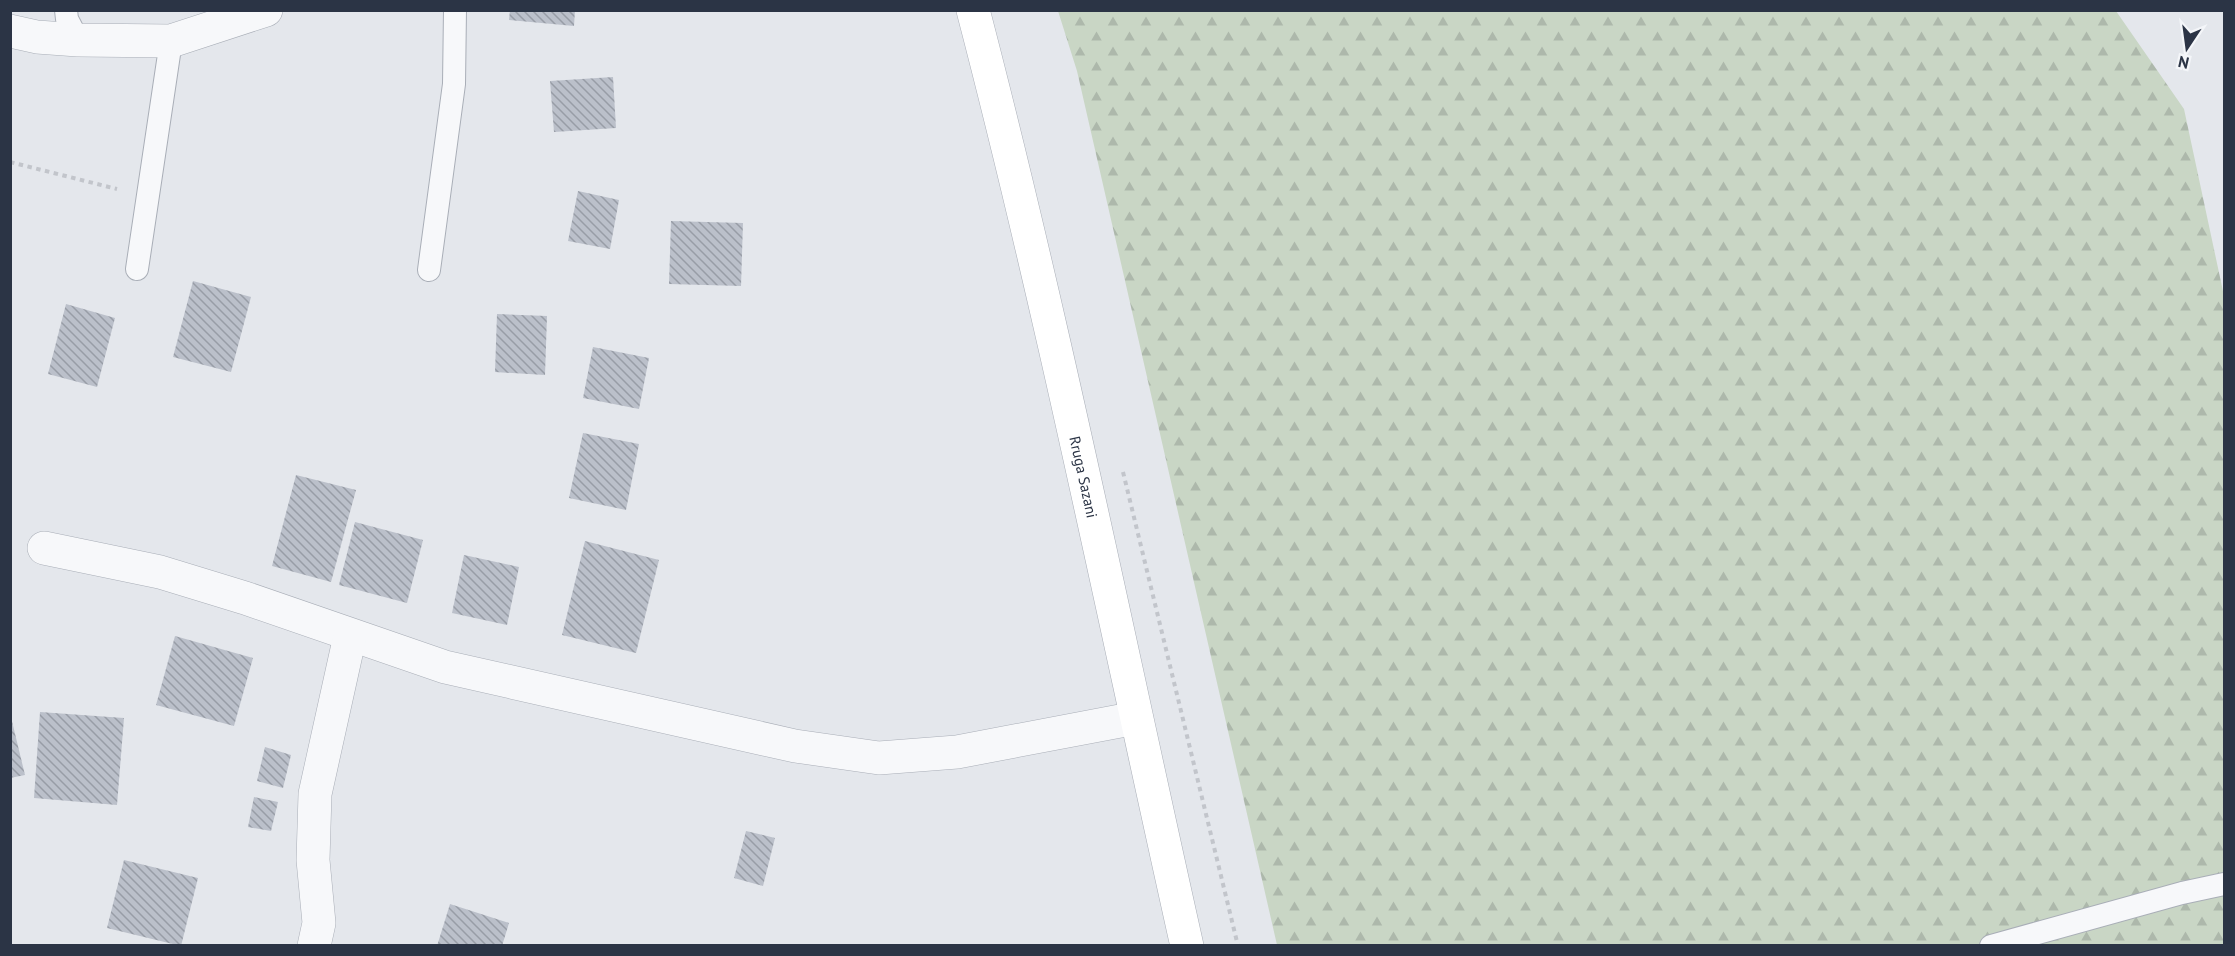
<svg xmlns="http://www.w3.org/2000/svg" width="2235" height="956" font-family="'PT Sans',sans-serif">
  <defs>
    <pattern id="forest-firs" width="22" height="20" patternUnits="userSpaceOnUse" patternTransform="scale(1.5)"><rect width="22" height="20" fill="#c9d6c5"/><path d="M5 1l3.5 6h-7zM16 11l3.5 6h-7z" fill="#adb8ab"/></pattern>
    <pattern id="building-back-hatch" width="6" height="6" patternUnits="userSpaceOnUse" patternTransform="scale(1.5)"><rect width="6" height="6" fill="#bbc0ca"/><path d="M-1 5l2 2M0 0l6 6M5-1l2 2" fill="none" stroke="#989da6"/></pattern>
  </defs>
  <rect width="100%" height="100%" fill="#e4e7ec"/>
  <path fill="url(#forest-firs)" d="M1058,11H2116L2184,109L2224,296V945H1277L1077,71Z"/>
  <g fill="url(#building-back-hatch)">
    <path d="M510,10H575L574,26L509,20Z"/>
    <path d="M613,77L616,128L554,132L550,81Z"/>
    <path d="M578,191L619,200L610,249L568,241Z"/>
    <path d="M671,221L743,223L741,286L669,284Z"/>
    <path d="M193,281L251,297L231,372L173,357Z"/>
    <path d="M66,304L115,318L97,387L48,374Z"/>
    <path d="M497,314L547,316L545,375L495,372Z"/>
    <path d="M593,347L649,358L639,409L583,398Z"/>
    <path d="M583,433L639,444L626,510L569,498Z"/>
    <path d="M296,475L356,490L331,582L272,566Z"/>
    <path d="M355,522L423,540L407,603L339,585Z"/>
    <path d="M585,541L659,560L636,653L562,635Z"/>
    <path d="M464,555L519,567L507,625L452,613Z"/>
    <path d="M175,636L253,658L234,726L156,705Z"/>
    <path d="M40,712L124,718L117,805L34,798Z"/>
    <path d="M10,713L25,775L10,778Z"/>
    <path d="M265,747L291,755L283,788L257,781Z"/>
    <path d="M254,797L278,802L271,831L248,827Z"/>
    <path d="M746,831L775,838L763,886L734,878Z"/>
    <path d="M124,860L198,878L181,946L107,928Z"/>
    <path d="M450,904L509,923L502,946H437Z"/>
  </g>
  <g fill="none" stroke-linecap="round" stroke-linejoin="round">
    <defs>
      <g id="lane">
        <path d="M66,10L67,19L78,40"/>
        <path d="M137,269L171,41"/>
        <path d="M429,270L454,84L455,10"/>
        <path d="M1991,946L2182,893L2224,884"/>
      </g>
      <g id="street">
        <path d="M10,31L37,37L78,40L171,41L266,10"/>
        <path d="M44,548L160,572L245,598L445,667L795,746L879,758L957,752L1136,718"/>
        <path d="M314,946L319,923L313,860L315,794L350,636"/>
      </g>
      <g id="secondary">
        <path id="s1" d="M973,10C1054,320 1117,634 1187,946"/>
      </g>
    </defs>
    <use href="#lane" stroke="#a9aeb7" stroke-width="24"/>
    <use href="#street" stroke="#a9aeb7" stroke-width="34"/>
    <use href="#secondary" stroke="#a9aeb7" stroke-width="34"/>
    <g stroke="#c2c5cb" stroke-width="4" stroke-dasharray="4.5 4.5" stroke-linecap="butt">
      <path d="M10,162L117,189"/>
      <path d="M1123,472L1238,946"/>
    </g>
    <use href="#lane" stroke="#f7f8fa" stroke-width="22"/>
    <use href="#street" stroke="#f7f8fa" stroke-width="33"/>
    <use href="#secondary" stroke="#fff" stroke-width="33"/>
  </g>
  <g text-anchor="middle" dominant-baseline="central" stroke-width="4.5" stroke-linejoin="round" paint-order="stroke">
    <g font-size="15" fill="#2b3445" stroke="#f4f6f9">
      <text stroke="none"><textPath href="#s1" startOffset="480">Rruga Sazani</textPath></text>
    </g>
  </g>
  <rect width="2235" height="956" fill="none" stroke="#2b3445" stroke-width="24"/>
  <g transform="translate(2187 48) rotate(193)" stroke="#f4f6f9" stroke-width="4.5" paint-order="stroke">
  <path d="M0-4.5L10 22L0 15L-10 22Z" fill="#2b3445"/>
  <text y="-9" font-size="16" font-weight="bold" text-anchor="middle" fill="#2b3445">N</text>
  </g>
</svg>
